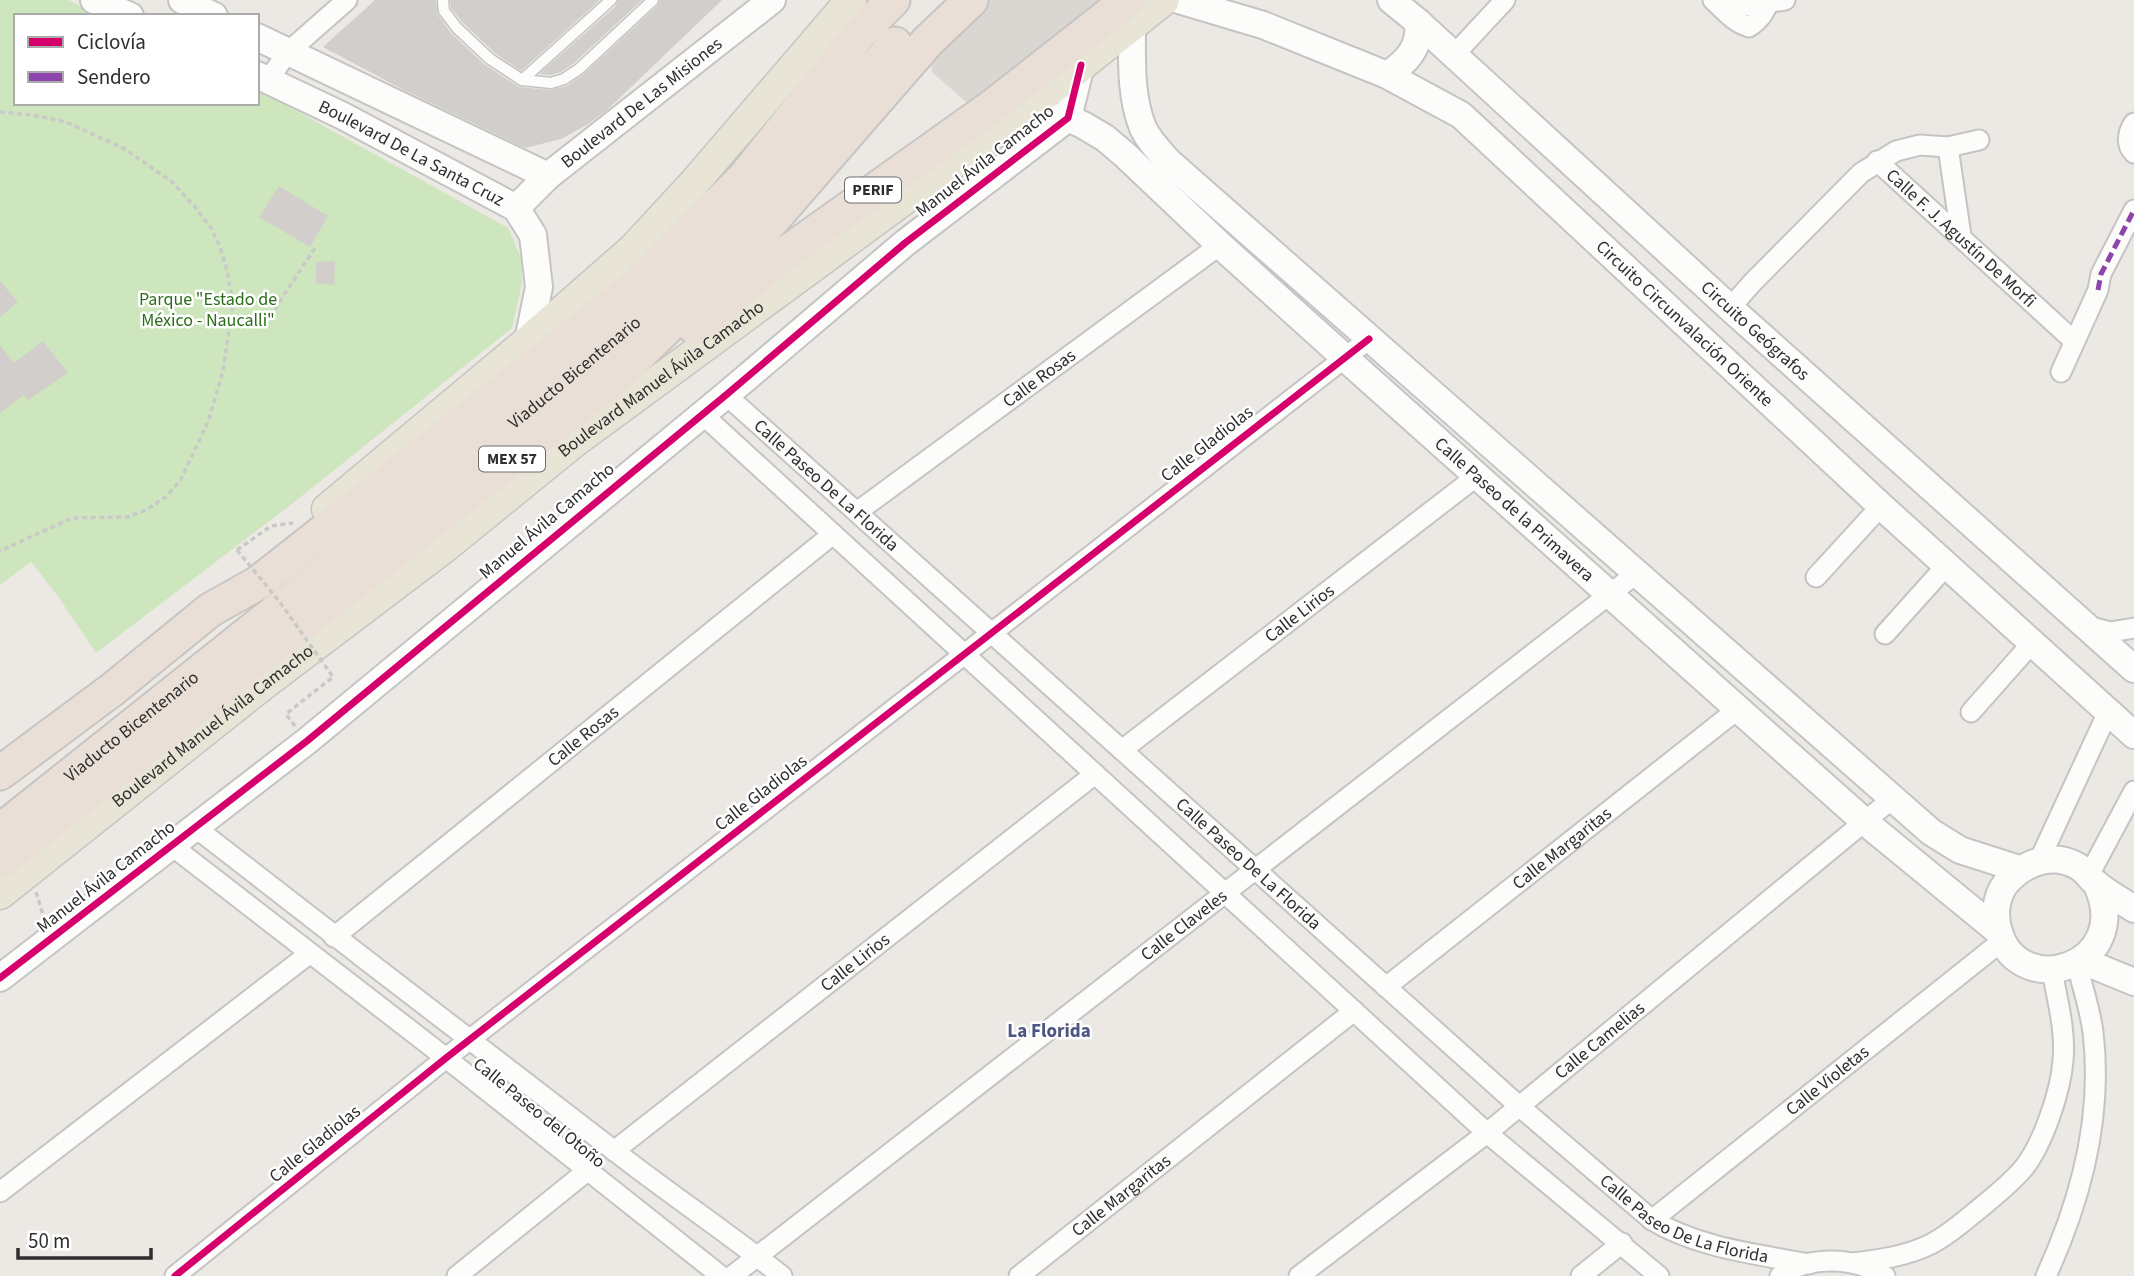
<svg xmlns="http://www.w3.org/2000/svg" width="2134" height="1276" font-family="'Source Sans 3',sans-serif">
  <rect width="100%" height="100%" fill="#ece8e4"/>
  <path fill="#cee6be" d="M0,0H68L102,16H16V103H257V89L508,228L521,258L522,283L512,328L288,507L96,653L57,595L31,562L0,585Z"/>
  <path fill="#dad6d2" d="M987,0H1117L982,103L966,102L932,72L931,57Z"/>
  <g fill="#d1cecb">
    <path d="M375,0H436L438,15L451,33L485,65L519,87L550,90L567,86L584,74L658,5L660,0H722L607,110L590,123L561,139L525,148L404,90L323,47Z"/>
    <path d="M450,0H600L521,71L495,53L463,23L451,8Z"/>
    <path d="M618,0H642L574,63L561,72L550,75L539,74L616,6Z"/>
    <path d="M279,186L328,216L310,247L259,217Z"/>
    <path d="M335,261L334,285L316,283V262Z"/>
    <path d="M0,281L18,302L0,317Z"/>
    <path d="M43,341L68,373L28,400L24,395L0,413V345L14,363Z"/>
  </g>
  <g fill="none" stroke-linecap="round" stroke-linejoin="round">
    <defs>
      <g id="lane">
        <path d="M443,0L444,11L457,28L490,59L522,80L551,83L564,79L579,69L653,0"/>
        <path d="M522,80L611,0"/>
      </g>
      <g id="street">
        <path d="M1713,0C1724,10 1733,22 1749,27C1759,20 1764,14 1768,3"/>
        <path d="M1724,9L1785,0"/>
        <path d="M1454,55L1505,0"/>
        <path d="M268,80L288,52L347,0"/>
        <path d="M2134,123C2128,132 2125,144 2134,153"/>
        <path d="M1948,147L1961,236"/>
        <path id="s1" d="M1877,161L2074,341"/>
        <path d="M1730,308L1752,283L1861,173L1896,151L1920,145L1948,147L1979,140"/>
        <path d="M2061,372L2098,290L2101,274L2134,210"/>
        <path id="s2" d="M726,395L1519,1106L1652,1220C1699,1248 1756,1254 1809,1264"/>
        <path d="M702,414L1487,1133L1659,1276"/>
        <path id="s3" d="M857,512L1220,245"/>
        <path d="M1816,577L1881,506"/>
        <path d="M2087,626L2110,632L2134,628"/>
        <path d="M1885,634L1946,566"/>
        <path d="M1971,712L2032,643"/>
        <path id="s4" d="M1122,750L1477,476"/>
        <path d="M196,828C334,936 473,1042 612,1149C668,1193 727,1232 782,1276"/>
        <path d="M172,846L446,1058L721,1276"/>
        <path d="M2039,861L2108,712"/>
        <path d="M2089,875L2134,791"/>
        <path id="s5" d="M334,937L833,534"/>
        <path id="s6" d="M1386,987L1738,709"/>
        <path id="s7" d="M614,1151L1095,774"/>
        <path d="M0,1192L309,954"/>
        <path id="s8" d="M1652,1220L2002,941"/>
        <path d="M1853,1263C1879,1260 1907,1256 1931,1244C1946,1236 1961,1224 1974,1213C1991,1199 2008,1186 2022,1170C2042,1147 2061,1091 2063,1060C2066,1031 2057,999 2052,970"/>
        <path d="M175,1276L446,1058L1369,339"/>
        <path d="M457,1276L587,1171"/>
        <path id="s9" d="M732,1276L1637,573"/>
        <path id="s10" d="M1019,1276L1354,1011"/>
        <path id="s11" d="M1299,1276L1487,1133L1892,799"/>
        <path d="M1581,1276L1622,1243"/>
        <path d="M1780,1276C1810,1255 1854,1257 1885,1276"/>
        <path d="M2046,1276C2081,1200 2103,1116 2093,1032C2090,1009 2082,986 2077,964"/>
      </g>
      <g id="secondary">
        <path d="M94,0L130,16"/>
        <path d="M182,0L214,16"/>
        <path id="s12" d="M1179,0L1263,25L1387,75L1461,115L1881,506L2134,735"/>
        <path id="s13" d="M1391,0L1418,22L1730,308L2134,669"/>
        <path d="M1132,25C1132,59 1130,96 1143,128C1149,141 1160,152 1169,162L1931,832L1960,850L2019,869"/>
        <path d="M257,37L548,176"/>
        <path id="s14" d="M257,75L343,116L516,208L533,235L539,287L528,341"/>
        <path d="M1387,75C1407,62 1421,47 1418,22"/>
        <path id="s15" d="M1052,117L1068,118L1083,125L1105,138L1125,155L1220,245L1344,357L1738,709L1865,822L1999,932"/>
        <path id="s16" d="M516,208L548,176L772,0"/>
        <path d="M2097,885C2134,966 2020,1002 1999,932C1993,914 1996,891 2011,878C2029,860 2056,853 2079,867C2087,872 2091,880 2098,885C2109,894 2122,901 2134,909"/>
        <path d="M2083,961L2134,982"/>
        <path d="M0,978L307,741L726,395L905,243L1068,118L1081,65"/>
      </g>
      <g id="primary">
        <path d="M327,509L528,341L634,248L694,183L851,0"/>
        <path id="s17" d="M0,894L264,684L445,547L573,443L1019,115L1164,0"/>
      </g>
      <g id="highway">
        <path d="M695,328L782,256L993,106L1128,0"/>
        <path d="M0,773L113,689L210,610L258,583L637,285L743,179L860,33L893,0"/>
        <path id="s18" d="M0,831L535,405L669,294L763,195L895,44"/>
        <path d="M0,862L615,378L743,254L928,41L971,0"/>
      </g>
    </defs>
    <use href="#lane" stroke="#c5c4c5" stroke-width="13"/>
    <use href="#street" stroke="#c5c4c5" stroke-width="23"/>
    <use href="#secondary" stroke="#c5c4c5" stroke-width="30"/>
    <use href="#primary" stroke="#c6c5c4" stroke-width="33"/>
    <use href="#highway" stroke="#c6c5c4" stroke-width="37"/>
    <g stroke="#c9c9c8" stroke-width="3.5" stroke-dasharray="5 3.5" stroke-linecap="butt">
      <path d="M0,112L33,115L66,122L123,148L171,181L195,207L211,228L220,247L227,270L233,304L223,371L208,422L181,479L167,496L148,509L128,517L72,518L0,551"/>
      <path d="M231,322L263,324L276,307L315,248"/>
      <path d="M237,550L271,526L293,523"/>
      <path d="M295,726L286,714L333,677"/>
      <path d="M36,892L44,918"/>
    </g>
    <use href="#lane" stroke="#fcfcfb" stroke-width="10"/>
    <use href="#street" stroke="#fcfcfb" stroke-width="19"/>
    <use href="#secondary" stroke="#fcfcfb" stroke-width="26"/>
    <use href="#primary" stroke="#e8e4d6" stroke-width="30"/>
    <use href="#highway" stroke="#eadfd6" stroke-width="33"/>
    <path stroke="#c9c9c8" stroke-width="3.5" stroke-dasharray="5 3.5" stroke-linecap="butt" d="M237,550L279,601L333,677"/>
    <path stroke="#8e44ad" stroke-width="5" stroke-dasharray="10 5" stroke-linecap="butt" d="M2098,290L2101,274L2134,210"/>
    <defs>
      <g id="cycleway">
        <path d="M0,978L307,741L726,395L905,243L1068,118L1081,65"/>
        <path d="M175,1276L446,1058L1369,339"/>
      </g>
    </defs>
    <use href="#cycleway" stroke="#fff" stroke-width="11"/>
    <use href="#cycleway" stroke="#d6006c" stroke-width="7"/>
  </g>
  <g text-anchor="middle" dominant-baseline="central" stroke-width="5" stroke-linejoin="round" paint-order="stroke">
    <g fill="#fff" stroke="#6d6d6d" stroke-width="2">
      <rect x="845" y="177.5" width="56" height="25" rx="5"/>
      <rect x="479" y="446.5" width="66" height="25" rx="5"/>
    </g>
    <g font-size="16" font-weight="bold" fill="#2e2e2e">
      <text x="873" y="190">PERIF</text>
      <text x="512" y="459">MEX 57</text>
    </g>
    <g font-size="18" fill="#2e2e2e" stroke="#fff">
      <text stroke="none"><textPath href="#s16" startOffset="164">Boulevard De Las Misiones</textPath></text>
      <text stroke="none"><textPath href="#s14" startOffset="173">Boulevard De La Santa Cruz</textPath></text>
      <text transform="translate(985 161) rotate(-38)">Manuel Ávila Camacho</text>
      <text stroke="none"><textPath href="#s1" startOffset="114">Calle F. J. Agustín De Morfi</textPath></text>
      <text stroke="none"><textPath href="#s12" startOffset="611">Circuito Circunvalación Oriente</textPath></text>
      <text stroke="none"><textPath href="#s13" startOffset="492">Circuito Geógrafos</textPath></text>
      <text stroke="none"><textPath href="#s18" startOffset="735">Viaducto Bicentenario</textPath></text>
      <text stroke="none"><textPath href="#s17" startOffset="838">Boulevard Manuel Ávila Camacho</textPath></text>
      <text stroke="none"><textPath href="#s3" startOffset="226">Calle Rosas</textPath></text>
      <text transform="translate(1207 444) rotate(-38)">Calle Gladiolas</text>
      <text stroke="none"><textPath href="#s2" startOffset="135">Calle Paseo De La Florida</textPath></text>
      <text stroke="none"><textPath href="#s15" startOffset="611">Calle Paseo de la Primavera</textPath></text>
      <text transform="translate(547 521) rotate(-40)">Manuel Ávila Camacho</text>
      <text stroke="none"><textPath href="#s4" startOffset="224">Calle Lirios</textPath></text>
      <text stroke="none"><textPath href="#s18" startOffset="168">Viaducto Bicentenario</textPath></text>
      <text stroke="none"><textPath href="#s17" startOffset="271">Boulevard Manuel Ávila Camacho</textPath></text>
      <text stroke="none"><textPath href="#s5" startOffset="320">Calle Rosas</textPath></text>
      <text transform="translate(761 793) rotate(-38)">Calle Gladiolas</text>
      <text stroke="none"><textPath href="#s6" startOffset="224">Calle Margaritas</textPath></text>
      <text stroke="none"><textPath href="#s2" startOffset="702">Calle Paseo De La Florida</textPath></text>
      <text transform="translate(106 877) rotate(-38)">Manuel Ávila Camacho</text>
      <text stroke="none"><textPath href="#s9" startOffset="572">Calle Claveles</textPath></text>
      <text stroke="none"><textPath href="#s7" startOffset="306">Calle Lirios</textPath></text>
      <text stroke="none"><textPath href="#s11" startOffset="382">Calle Camelias</textPath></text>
      <text stroke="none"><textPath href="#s8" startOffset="224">Calle Violetas</textPath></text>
      <text transform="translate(539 1113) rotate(39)">Calle Paseo del Otoño</text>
      <text transform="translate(315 1144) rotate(-39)">Calle Gladiolas</text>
      <text stroke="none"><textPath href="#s10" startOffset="130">Calle Margaritas</textPath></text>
      <text stroke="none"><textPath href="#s2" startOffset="1269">Calle Paseo De La Florida</textPath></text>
    </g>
    <g font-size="18" fill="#2c6e1b" stroke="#fff">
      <text x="208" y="299">Parque "Estado de<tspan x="208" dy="21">México - Naucalli"</tspan></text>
    </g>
    <g font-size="19" font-weight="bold" fill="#4d5680" stroke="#fff">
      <text x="1049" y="1031">La Florida</text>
    </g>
  </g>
  <rect x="14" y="14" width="245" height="91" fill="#ffffff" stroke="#ababab" stroke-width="2"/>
  <rect x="28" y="37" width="35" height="10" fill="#d6006c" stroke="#ababab" stroke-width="2"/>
  <text x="77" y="49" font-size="21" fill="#2e2e2e">Ciclovía</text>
  <rect x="28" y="72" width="35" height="10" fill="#8e44ad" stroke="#ababab" stroke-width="2"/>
  <text x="77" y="84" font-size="21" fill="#2e2e2e">Sendero</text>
  <path d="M18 1248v10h133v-10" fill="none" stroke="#2e2e2e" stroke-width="3.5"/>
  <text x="28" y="1248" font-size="21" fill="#2e2e2e" stroke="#ffffff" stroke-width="5" paint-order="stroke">50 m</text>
</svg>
